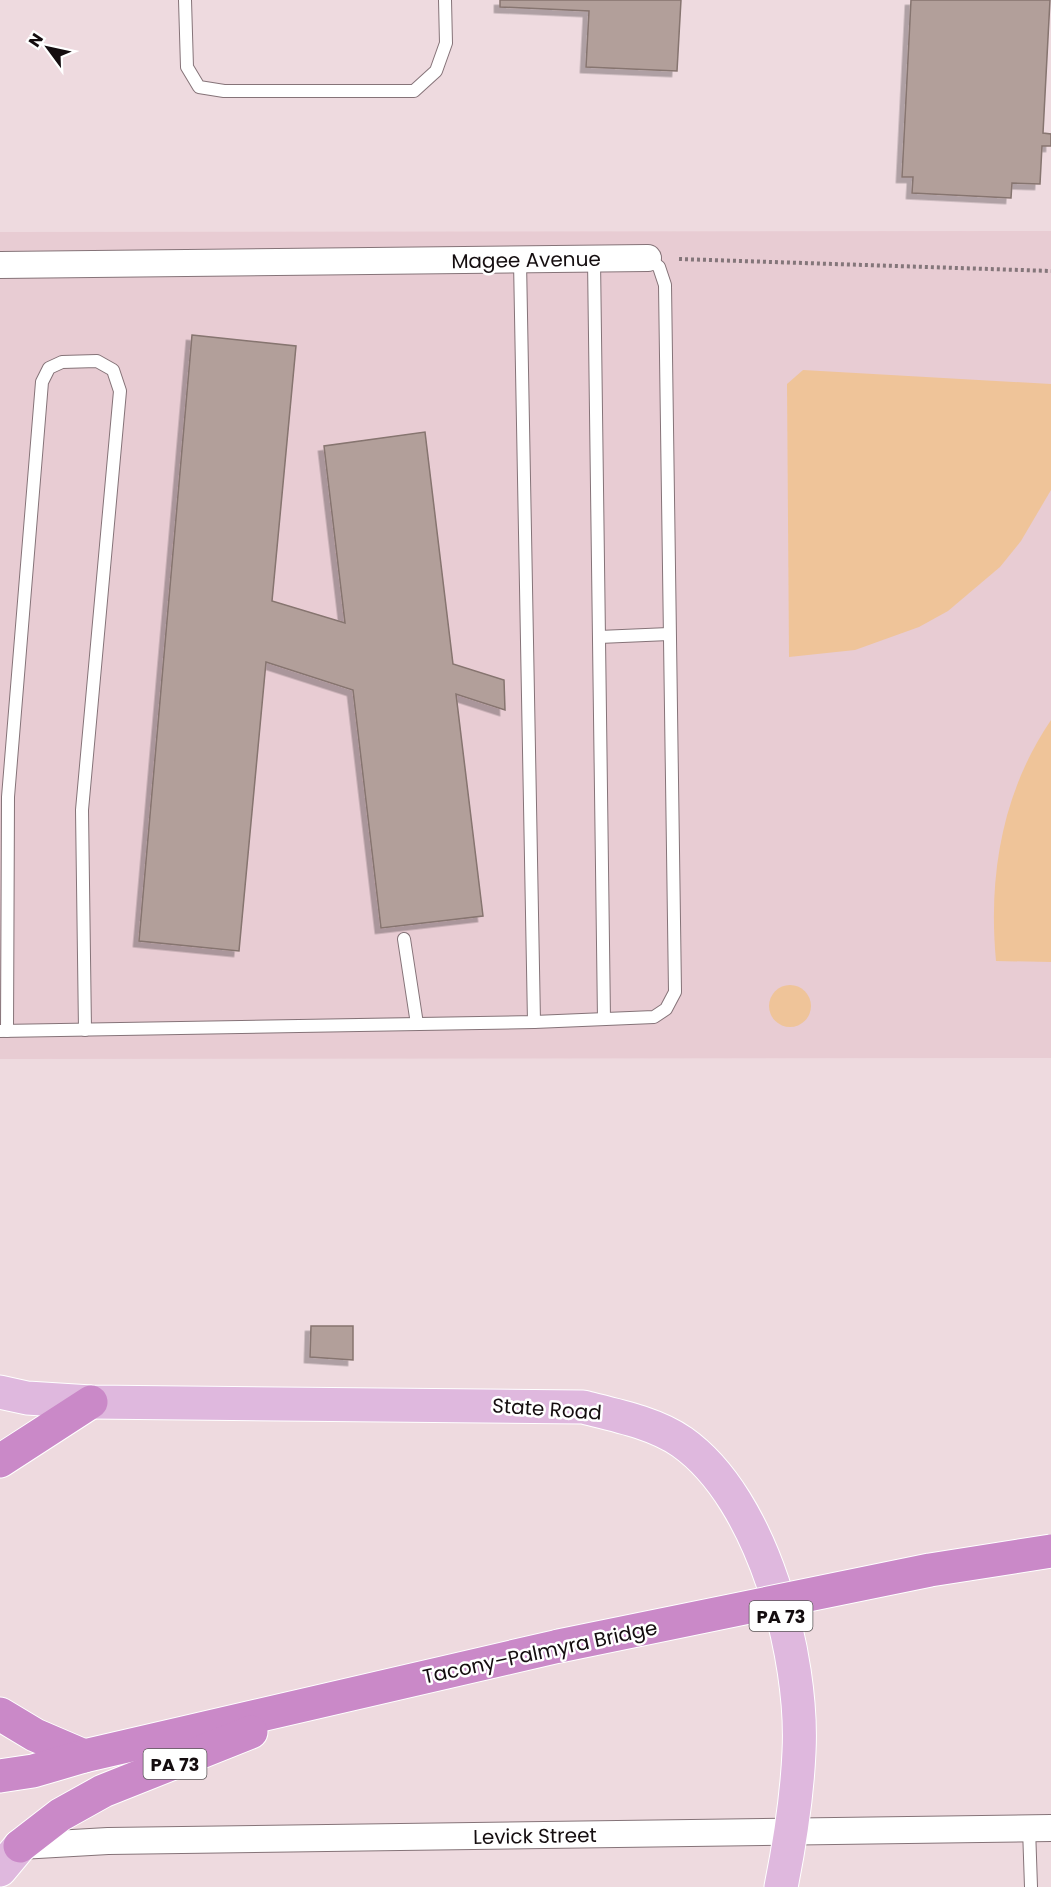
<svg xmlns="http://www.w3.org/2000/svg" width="1051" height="1887" font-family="Poppins,sans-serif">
  <defs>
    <filter id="shadow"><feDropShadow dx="-5.5" dy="5.5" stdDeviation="0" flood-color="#0004"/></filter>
  </defs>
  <rect width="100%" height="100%" fill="#eedadf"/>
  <path fill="#e8ccd3" d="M1051,231V1058L0,1059V232Z"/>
  <g fill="#efc499">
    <path d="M803,370L1051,384V490L1021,541L1000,567L948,611L919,627L855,650L789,657L787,384Z"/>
    <path d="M1051,720V962L996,961C988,876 1002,792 1051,720Z"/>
    <circle cx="790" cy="1006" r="21"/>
  </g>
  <g fill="#b29f9a" stroke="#86746f" stroke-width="1.5" filter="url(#shadow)">
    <path d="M500,0H681L677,71L586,67L589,11L500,7Z"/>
    <path d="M911,0H1050L1043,133L1051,134V146H1042L1040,184L1012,183L1011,198L912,193L913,177H902Z"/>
    <path d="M192,335L296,346L272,601L345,623L324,446L425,432L453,664L504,680L505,710L456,694L483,916L381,928L353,690L266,662L239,951L139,941Z"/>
    <path d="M311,1326H353V1360L310,1357Z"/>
  </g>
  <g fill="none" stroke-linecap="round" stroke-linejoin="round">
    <defs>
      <g id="lane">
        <path d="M185,0L187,67L199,87L224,91H414L436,71L446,43L445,0"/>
        <path d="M594,260L604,1019"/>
        <path d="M520,261L534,1022"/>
        <path d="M599,637L669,634"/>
        <path d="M404,939L417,1024"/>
        <path d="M0,1031L534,1022L654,1017L666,1009L675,992L665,285L659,267L648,258"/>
        <path d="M7,1031L8,797L42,382L49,368L62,362L97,361L113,370L120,391L82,810L85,1030"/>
        <path d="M1029,1828L1031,1887"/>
      </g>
      <g id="street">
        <path d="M0,265L648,258"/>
        <path d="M20,1846L108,1841L1051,1828"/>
      </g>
      <g id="primary">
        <path d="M0,1392L27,1398L91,1402L583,1407C615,1415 655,1423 682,1442C763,1499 804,1657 799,1752C797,1797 790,1842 781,1887"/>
        <path d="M0,1870L20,1846"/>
      </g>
      <g id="highway">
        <path d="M0,1461L91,1402"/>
        <path d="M0,1714L35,1735L84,1756"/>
        <path d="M0,1776L33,1771L84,1756L559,1646"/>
        <path d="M20,1846L60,1815L103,1791L251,1732"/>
      </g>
    </defs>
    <use href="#lane" stroke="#857378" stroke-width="14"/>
    <use href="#street" stroke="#857378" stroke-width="28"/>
    <use href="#primary" stroke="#fff" stroke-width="35"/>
    <use href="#highway" stroke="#fff" stroke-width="35"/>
    <path stroke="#84767a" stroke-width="4" stroke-dasharray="3 3" stroke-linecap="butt" d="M679,259L1051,271"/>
    <use href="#lane" stroke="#fff" stroke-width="12"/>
    <use href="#street" stroke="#fff" stroke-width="26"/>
    <use href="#primary" stroke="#dfb8de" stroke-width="33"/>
    <use href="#highway" stroke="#ca89c8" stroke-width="33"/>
    <defs>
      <path id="highway-bridge" d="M559,1646L930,1570L1051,1551"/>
    </defs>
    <use href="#highway-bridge" stroke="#fff" stroke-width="35" stroke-linecap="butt"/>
    <use href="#highway-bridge" stroke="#ca89c8" stroke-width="33"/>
  </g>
  <g text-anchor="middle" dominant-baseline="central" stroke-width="5" stroke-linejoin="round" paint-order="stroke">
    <g fill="#fff" stroke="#5a5657" stroke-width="1.5">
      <rect x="749.5" y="1601" width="63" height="30" rx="4.5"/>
      <rect x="143.5" y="1749" width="63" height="30" rx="4.5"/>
    </g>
    <g font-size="18" font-weight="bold" fill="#140d0f">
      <text x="781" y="1616">PA 73</text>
      <text x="175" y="1764">PA 73</text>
    </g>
    <g font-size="20" fill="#140d0f" stroke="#fff">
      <text transform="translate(526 260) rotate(-1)">Magee Avenue</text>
      <text transform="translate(547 1409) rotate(4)">State Road</text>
      <text transform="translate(540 1652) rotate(-12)">Tacony–Palmyra Bridge</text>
      <text transform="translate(535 1836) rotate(-1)">Levick Street</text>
    </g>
  </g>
  <g transform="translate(48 48) rotate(303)" stroke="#ffffff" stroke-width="4.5" paint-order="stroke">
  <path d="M0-4.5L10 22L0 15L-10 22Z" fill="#140d0f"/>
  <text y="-9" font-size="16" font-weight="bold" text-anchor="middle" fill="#140d0f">N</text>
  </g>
</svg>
